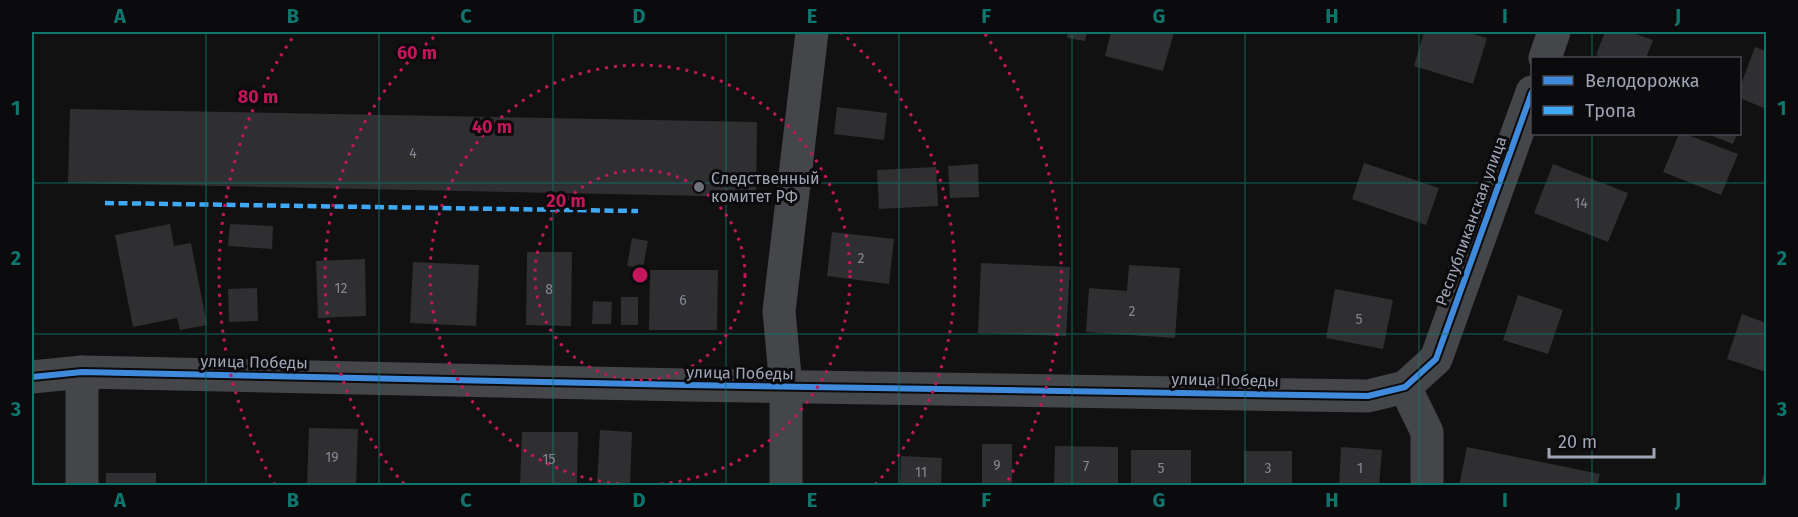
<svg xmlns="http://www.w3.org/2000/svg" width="1798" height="517" font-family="'Fira Sans',sans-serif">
  <rect width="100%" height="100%" fill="#111"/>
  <g fill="#2f2f31">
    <path d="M1068,32H1087L1085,41L1067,38Z"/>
    <path d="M1111,32H1174L1163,71L1105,56Z"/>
    <path d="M1424,32H1466L1487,38L1473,84L1414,66Z"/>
    <path d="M1605,32H1630L1653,40L1646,58H1604L1596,55Z"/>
    <path d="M1755,47L1766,51V109L1740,98V87Z"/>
    <path d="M837,107L887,113L884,140L834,134Z"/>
    <path d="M70,109L757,122L756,197L68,183Z"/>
    <path d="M1679,134H1685L1738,154L1721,195L1663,172Z"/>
    <path d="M1707,134H1737L1733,144Z"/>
    <path d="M1364,163L1439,188L1426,225L1352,199Z"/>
    <path d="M978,164L979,197L950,198L948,166Z"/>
    <path d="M1553,164L1628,193L1608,242L1534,213Z"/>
    <path d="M936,167L938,206L879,209L877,170Z"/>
    <path d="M170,224L174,246L191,243L207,325L180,330L177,318L133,327L115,235Z"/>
    <path d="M230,224L273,226L272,249L228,246Z"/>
    <path d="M832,232L894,239L889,284L827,276Z"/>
    <path d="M632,238L648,241L643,268L627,266Z"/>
    <path d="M527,252H572L571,326L526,325Z"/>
    <path d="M365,259L366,316L318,318L316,261Z"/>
    <path d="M413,262L479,265L476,326L410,323Z"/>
    <path d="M981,263L1070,267L1066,336L978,333Z"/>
    <path d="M1129,265L1180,268L1175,338L1086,332L1089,288L1127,291Z"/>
    <path d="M650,270H718L717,330H649Z"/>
    <path d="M257,288L258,321L229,322L228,289Z"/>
    <path d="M1335,289L1393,300L1383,349L1326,338Z"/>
    <path d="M1518,295L1563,310L1548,354L1503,340Z"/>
    <rect x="621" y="297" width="17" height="28"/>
    <path d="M593,301L612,302L611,324H592Z"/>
    <path d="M1742,314L1766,323V372L1727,359Z"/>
    <path d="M309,428L358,429L356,486H307Z"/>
    <path d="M600,430L632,432L630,486L597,484Z"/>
    <path d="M522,432H578L577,486H520Z"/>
    <rect x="982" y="444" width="30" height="42"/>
    <path d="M1055,446L1118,447V486H1054Z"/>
    <path d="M1341,447L1382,450L1379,486H1339Z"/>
    <path d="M1467,447L1600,474L1597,486H1459Z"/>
    <rect x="1131" y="450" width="60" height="36"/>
    <rect x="1244" y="451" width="48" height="35"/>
    <path d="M901,456L942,458L941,486H900Z"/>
    <path d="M1766,468V486H1760Z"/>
    <rect x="106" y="473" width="50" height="13"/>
  </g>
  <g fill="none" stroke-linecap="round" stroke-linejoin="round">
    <g stroke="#45464a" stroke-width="33">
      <path d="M1545,58L1554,32"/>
      <path d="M82,372V486"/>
      <path d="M32,377L82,372L687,385L1368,396L1405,387L1436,359L1532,92"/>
      <path d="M1405,387L1427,432V486"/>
      <path d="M786,486V387L779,311L812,32"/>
    </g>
    <path stroke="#3fa9f5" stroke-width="4.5" stroke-dasharray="9 4.5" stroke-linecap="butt" d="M105,203L638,211"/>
    <defs>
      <path id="cycleway" d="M32,377L82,372L687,385L1368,396L1405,387L1436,359L1532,92"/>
    </defs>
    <use href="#cycleway" stroke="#0b0b0d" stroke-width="10"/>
    <use href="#cycleway" stroke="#408adc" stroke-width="6"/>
  </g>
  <path fill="none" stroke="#0f766e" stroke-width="1.5" stroke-opacity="0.55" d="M206,32V486M379,32V486M553,32V486M726,32V486M899,32V486M1072,32V486M1245,32V486M1419,32V486M1592,32V58M1592,134V486M32,183H1766M32,334H1766"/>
  <g fill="none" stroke="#c2185b" stroke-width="3" stroke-dasharray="3 6">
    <circle cx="640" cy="275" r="105"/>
    <circle cx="640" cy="275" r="210"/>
    <path d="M404 484A315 315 0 0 1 440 32M840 32A315 315 0 0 1 876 484"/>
    <path d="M275 485A421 421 0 0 1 295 34M985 34A421 421 0 0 1 1005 486"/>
  </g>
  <circle fill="#6e717b" stroke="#0b0b0d" stroke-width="2" cx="699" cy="187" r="6"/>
  <g text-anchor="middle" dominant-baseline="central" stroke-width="6" stroke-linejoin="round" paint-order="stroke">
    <g font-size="14" fill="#848793">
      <text x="413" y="153">4</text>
      <text x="1581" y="203">14</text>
      <text x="861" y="258">2</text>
      <text x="341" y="288">12</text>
      <text x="549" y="289">8</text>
      <text x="683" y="300">6</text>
      <text x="1132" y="311">2</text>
      <text x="1359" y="319">5</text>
      <text x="332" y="457">19</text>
      <text x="549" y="459">15</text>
      <text x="997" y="465">9</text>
      <text x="1086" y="466">7</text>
      <text x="1161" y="468">5</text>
      <text x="1268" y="468">3</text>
      <text x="1360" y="468">1</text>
      <text x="921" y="472">11</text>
    </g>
    <g font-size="16" fill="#a0a4b4" stroke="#0b0b0d" text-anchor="start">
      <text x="711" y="178">Следственный<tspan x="711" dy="18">комитет РФ</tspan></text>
    </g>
    <g font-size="16" fill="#a0a4b4" stroke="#0b0b0d">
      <text transform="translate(1471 221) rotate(-70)">Республиканская улица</text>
      <text transform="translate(254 362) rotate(1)">улица Победы</text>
      <text transform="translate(740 373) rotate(1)">улица Победы</text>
      <text transform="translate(1225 380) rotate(1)">улица Победы</text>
    </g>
  </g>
  <circle cx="640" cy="275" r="9" fill="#c2185b" stroke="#0b0b0d" stroke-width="3"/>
  <g font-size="18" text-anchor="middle" font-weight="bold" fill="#c2185b" stroke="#0b0b0d" stroke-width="6" stroke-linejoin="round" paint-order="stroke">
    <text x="417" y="59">60 m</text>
    <text x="258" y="103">80 m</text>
    <text x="492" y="133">40 m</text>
    <text x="566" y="207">20 m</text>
  </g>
  <rect width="1798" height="517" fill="none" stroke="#0b0b0d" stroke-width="66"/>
  <rect x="1531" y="57" width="210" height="78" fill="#0b0b0d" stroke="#474850" stroke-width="1.5"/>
  <rect x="1543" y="76" width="30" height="9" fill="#408adc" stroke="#474850" stroke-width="1.5"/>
  <text x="1585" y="87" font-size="18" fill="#a0a4b4">Велодорожка</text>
  <rect x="1543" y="106" width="30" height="9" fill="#3fa9f5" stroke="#474850" stroke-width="1.5"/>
  <text x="1585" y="117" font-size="18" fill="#a0a4b4">Тропа</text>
  <path d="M1549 448v9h105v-9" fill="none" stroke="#a0a4b4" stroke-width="3"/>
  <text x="1558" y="448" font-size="18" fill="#a0a4b4" stroke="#0b0b0d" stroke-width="4.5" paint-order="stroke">20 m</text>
  <rect x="33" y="33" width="1732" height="451" fill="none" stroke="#0f766e" stroke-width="2"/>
  <g font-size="20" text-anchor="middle" font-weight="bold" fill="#0f766e">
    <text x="120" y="23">A</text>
    <text x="293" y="23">B</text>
    <text x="466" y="23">C</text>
    <text x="639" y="23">D</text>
    <text x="812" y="23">E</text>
    <text x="986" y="23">F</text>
    <text x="1159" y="23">G</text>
    <text x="1332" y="23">H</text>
    <text x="1505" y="23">I</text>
    <text x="1678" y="23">J</text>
    <text x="16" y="115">1</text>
    <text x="1782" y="115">1</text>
    <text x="16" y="265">2</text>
    <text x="1782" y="265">2</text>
    <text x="16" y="416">3</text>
    <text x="1782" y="416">3</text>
    <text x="120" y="507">A</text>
    <text x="293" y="507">B</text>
    <text x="466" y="507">C</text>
    <text x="639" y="507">D</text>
    <text x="812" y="507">E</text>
    <text x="986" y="507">F</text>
    <text x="1159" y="507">G</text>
    <text x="1332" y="507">H</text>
    <text x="1505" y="507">I</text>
    <text x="1678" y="507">J</text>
  </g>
</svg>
